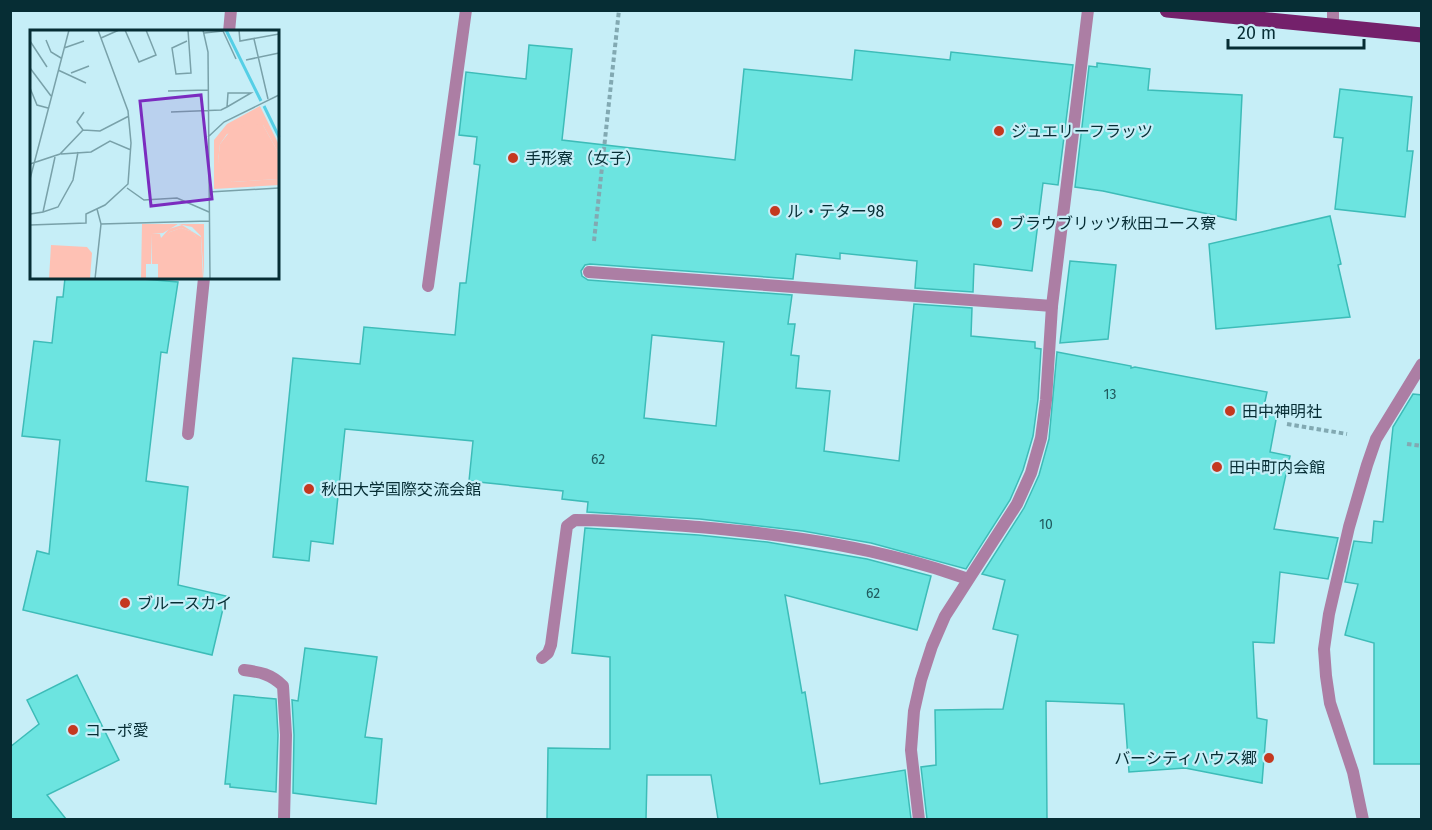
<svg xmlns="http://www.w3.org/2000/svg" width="1432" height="830" font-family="'Fira Sans','Noto Sans JP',sans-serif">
  <rect width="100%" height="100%" fill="#c6eef7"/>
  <g fill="#6ce4e0" stroke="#3dbcb8" stroke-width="1.5" fill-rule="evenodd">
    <path d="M529,45L572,49L562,140L735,160L744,69L852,80L855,50L950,60L951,52L1073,65L1058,185L1043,183L1032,271L974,264L973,292L915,288L917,261L840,253V259L796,254L793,279L590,264L585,265L581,271L582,276L588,280L792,295L788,324H795L791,355L799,356L796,388L830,391L824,451L899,461L914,304L972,308L971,336L1035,342V348L1041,349L1038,399L1033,436L1023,470L1010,500L966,569L871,543L803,531L700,519L587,512L588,502L562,499L563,491L469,481L473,441L345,429L333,544L311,541L309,561L273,557L293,358L360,364L364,327L455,335L460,283H466L480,165L474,164L477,137L459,135L466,72L526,79ZM652,335L724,342L716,426L644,418Z"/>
    <path d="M1097,63L1150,69L1148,90L1242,95L1236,220L1103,191L1075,187L1089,66L1097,67Z"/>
    <path d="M1340,89L1412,97L1407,151H1413L1405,217L1335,209L1343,138L1334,137Z"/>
    <path d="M1330,216L1341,264L1338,265L1350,317L1216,329L1209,244Z"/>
    <path d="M1070,261L1116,265L1108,339L1060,343Z"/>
    <path d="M65,278H131L178,282L167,353L161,352L146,481L188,487L178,585L226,596L212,655L23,610L37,551L49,554L60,440L22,436L34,341L52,343L57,297H63Z"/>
    <path d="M1057,352L1131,366V368L1135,367L1267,392L1264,406L1278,409L1270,452L1290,456L1274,529L1338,538L1328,579L1280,572L1274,643L1253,642L1257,718L1267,720L1262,783L1185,768L1129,772L1124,704L1046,701L1047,819H927L921,767L936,765L935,710L1003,709L1018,635L993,629L1005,580L982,574L1024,508L1039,475L1049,439Z"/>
    <path d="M1413,394L1422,395V764H1374V643L1345,635L1358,584L1345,582L1354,541L1372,543L1374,521L1383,522L1393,427Z"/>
    <path d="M585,528L698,535L767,542L867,559L931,576L917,630L785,595L802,693L805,692L820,784L905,770L911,819H718L711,775H647L646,819H547L548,748L610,749V657L572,653Z"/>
    <path d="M305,648L377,657L365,737L382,739L376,804L293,793L294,735L292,700L298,701Z"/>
    <path d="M77,675L119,760L47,795L66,819H10V747L39,724L27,700Z"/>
    <path d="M234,695L276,699L278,735L276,792L230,787V784H225Z"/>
  </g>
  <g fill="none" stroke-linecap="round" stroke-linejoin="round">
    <g stroke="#82a9b2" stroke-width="4" stroke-dasharray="4.5 3" stroke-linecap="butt">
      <path d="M594,241L619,10"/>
      <path d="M1287,424L1347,434"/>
      <path d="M1407,444L1422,446"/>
    </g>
    <g stroke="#ac7ea4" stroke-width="12">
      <path d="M589,272L1052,306"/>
      <path d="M428,286L466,10"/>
      <path d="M542,658L548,653L551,645L567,526L575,520C616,520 658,524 699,527C791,535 881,548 968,579"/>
      <path d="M244,670C260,672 271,674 283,686L286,735L284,820"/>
      <path d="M919,820L911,750L914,711L921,680L932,646L945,616L1017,504L1031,473L1041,438L1046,400L1052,306L1088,10"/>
    </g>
    <g stroke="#ac7ea4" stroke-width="12">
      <path d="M1333,27V10"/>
      <path d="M229,32L231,10"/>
      <path d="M188,434L204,278"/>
      <path d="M1363,820L1353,772L1330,703L1326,676L1324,649L1329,614L1349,527L1367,465L1376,439L1422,364"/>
    </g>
    <path stroke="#74216b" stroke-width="15" d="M1167,10L1422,35"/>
  </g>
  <g fill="#c43820" stroke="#c6eef7" stroke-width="2">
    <circle cx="999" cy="131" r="6"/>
    <circle cx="513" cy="158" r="6"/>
    <circle cx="775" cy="211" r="6"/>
    <circle cx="997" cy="223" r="6"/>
    <circle cx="1230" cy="411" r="6"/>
    <circle cx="1217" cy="467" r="6"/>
    <circle cx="309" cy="489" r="6"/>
    <circle cx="125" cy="603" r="6"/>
    <circle cx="73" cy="730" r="6"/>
    <circle cx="1269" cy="758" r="6"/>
  </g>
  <g text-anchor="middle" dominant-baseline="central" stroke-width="4.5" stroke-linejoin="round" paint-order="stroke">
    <g font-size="14" fill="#205b5f">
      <text x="1110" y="394">13</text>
      <text x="598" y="459">62</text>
      <text x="1046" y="524">10</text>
      <text x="873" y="593">62</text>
    </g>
    <g font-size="16" fill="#062d34" stroke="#c6eef7" text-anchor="start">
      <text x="1011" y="131">ジュエリーフラッツ</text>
      <text x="525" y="158">手形寮 （女子）</text>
      <text x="787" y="211">ル・テター98</text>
      <text x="1009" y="223">ブラウブリッツ秋田ユース寮</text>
      <text x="1242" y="411">田中神明社</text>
      <text x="1229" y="467">田中町内会館</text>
      <text x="321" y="489">秋田大学国際交流会館</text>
      <text x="137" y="603">ブルースカイ</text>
      <text x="85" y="730">コーポ愛</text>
      <text x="1257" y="758" text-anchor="end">バーシティハウス郷</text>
    </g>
  </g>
  <g transform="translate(30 30)">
    <rect width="249" height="249" fill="#c6eef7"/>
    <path d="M230,76L249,115V124L233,95L197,104L190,114L188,131L202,152L249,149V155L184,159V110L197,94ZM112,194H174V249L171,206L162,197L148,194L133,203L122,204L121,234H116V249H111ZM151,198L163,202L168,210L134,209L140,202Z" fill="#fec1b4"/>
    <path d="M219,93L233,95L249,124V149L202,152L193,143L188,131L190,114L201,100ZM152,195L171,207L173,249H128V234H122V204H130L131,208L139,199ZM151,198L163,202L167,209H135L140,202ZM21,215L57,217L62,223L60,249H19Z" fill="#fec1b4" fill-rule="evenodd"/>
    <path fill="none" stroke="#55cfe6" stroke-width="3" d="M196,0L231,71M234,76L249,107"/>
    <path fill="none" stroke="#79a1a9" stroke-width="1.5" d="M95,0L109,32L126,25L116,0M173,0L178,22L180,249M209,0L210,11L249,4M174,3L193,1L206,29M71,8L89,0M224,9L238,69M16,10L21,22L31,28M0,11L17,37M157,11L142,18L146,44L161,43L158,0M34,18L54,11M216,30L249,23M0,38L21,66M28,40L56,53M41,43L59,36M0,58L7,75L18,78M138,61L178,60M141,82L191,80L197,77L221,63H198L197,77M53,100L47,92L54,82M178,107L194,92L249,65M31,124L61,122L80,111L101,120M0,134L30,124L53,100L70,101L99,86M0,149L39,0M97,158L114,170L147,168L179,182M179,162L249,158M13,182L28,177L43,150L48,122M0,184L13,182L25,127M71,194L179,191M0,195L56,193V184L75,175L98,154L101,113L98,81L68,0M65,249L71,194L67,179"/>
    <path fill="#7b2cbf" fill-opacity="0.15" stroke="#7b2cbf" stroke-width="3" d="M171,65L182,169L121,176L110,71Z"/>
    <rect width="249" height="249" fill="none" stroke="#062d34" stroke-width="3"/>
  </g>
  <rect width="1432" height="830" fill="none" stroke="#062d34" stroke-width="24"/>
  <path d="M1228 39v9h136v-9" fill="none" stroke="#062d34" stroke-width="3"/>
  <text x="1237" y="39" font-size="18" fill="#062d34" stroke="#c6eef7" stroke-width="4.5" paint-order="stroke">20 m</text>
</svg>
